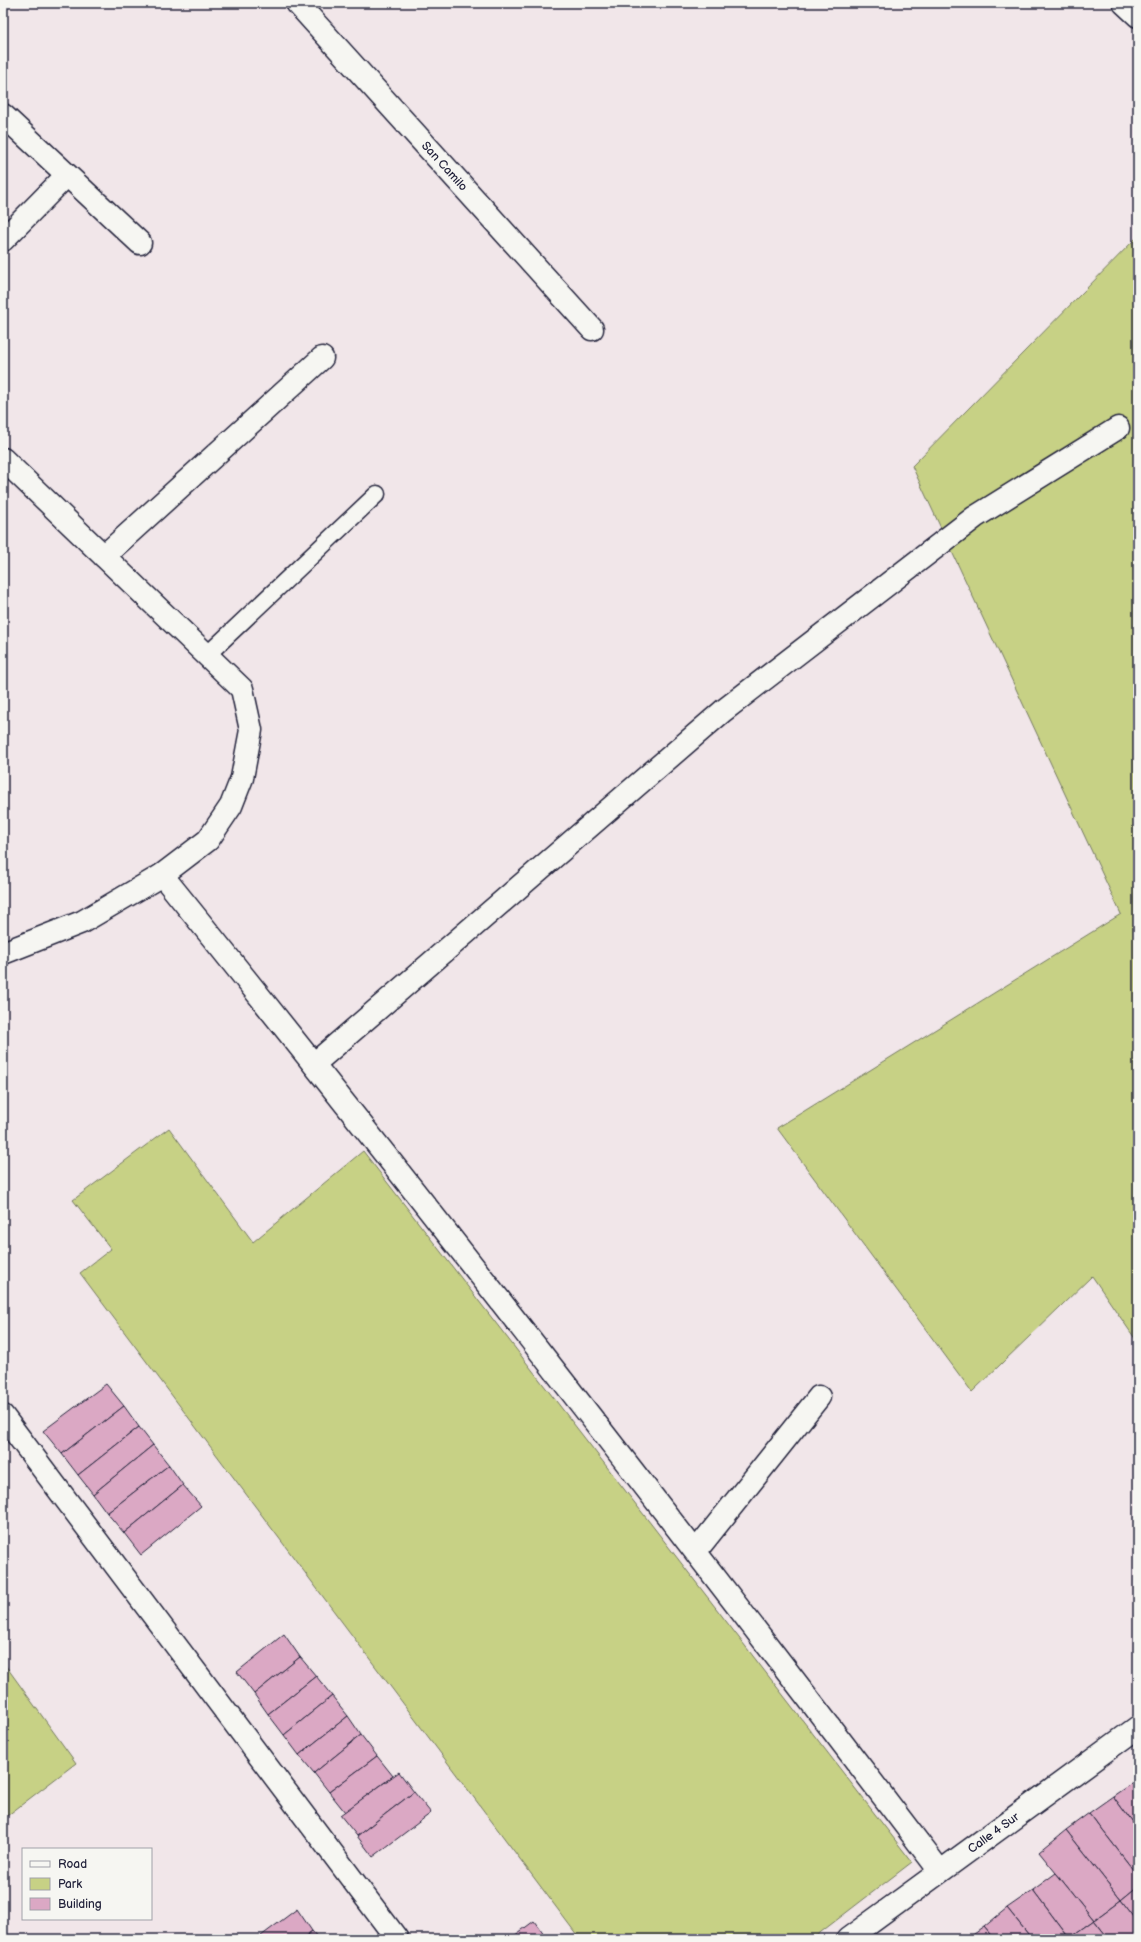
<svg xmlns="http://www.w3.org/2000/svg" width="1141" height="1942" font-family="'Balsamiq Sans',sans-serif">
  <rect width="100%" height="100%" fill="#f1e6e9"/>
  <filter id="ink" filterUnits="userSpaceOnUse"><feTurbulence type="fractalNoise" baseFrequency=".025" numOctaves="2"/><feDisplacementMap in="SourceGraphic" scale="8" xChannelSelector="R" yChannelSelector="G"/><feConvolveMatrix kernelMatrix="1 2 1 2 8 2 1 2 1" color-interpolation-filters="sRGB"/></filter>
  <g filter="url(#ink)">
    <g fill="#c7d185" stroke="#747a60">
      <path d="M1138,236V1343L1092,1276L972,1392L777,1128L1121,914L912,466Z"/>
      <path d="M169,1128L253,1242L363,1151L912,1862L812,1939H580L80,1273L111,1249L73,1200Z"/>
      <path d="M3,1662L76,1763L3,1819Z"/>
    </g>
    <g fill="#dba8c4" stroke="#22223b">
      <path d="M106,1384L124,1406L62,1454L43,1431Z"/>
      <path d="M124,1406L139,1427L78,1475L62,1454Z"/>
      <path d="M139,1427L153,1445L93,1494L78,1475Z"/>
      <path d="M153,1445L169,1465L107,1513L93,1494Z"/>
      <path d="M169,1465L183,1485L124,1533L107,1513Z"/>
      <path d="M183,1485L201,1506L141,1555L124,1533Z"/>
      <path d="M284,1634L300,1657L254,1694L237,1672Z"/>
      <path d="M300,1657L316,1676L268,1714L254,1694Z"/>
      <path d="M316,1676L332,1696L284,1735L268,1714Z"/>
      <path d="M332,1696L348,1716L299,1755L284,1735Z"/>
      <path d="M348,1716L361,1735L314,1773L299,1755Z"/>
      <path d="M361,1735L377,1756L329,1792L314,1773Z"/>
      <path d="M377,1756L393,1776L345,1812L329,1792Z"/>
      <path d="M399,1772L414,1792L357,1836L340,1815Z"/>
      <path d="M1138,1779V1830L1113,1796Z"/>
      <path d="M414,1792L431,1813L373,1857L357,1836Z"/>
      <path d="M1113,1796L1138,1830V1876L1089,1813Z"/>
      <path d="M1089,1813L1138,1876V1886L1121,1900L1066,1830Z"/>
      <path d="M1066,1830L1121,1900L1094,1920L1039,1852Z"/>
      <path d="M1056,1873L1094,1920L1069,1938L1033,1890Z"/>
      <path d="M1138,1886V1922L1121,1900Z"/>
      <path d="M1033,1890L1069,1938L1068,1939H1032L1007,1908Z"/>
      <path d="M1121,1900L1138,1922V1939H1109L1094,1920Z"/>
      <path d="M1007,1908L1032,1939H994L984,1927Z"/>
      <path d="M297,1909L312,1931L302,1939H257Z"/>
      <path d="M1094,1920L1109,1939L1069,1938Z"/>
      <path d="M534,1921L547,1939H510Z"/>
      <path d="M984,1927L994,1939H967Z"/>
      <path d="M312,1931L319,1939H302Z"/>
    </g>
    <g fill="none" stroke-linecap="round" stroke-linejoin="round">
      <defs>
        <path id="lane" d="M208,654L377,494"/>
        <g id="street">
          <path id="s1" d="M297,3L592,329"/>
          <path d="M1124,3L1138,16"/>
          <path d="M3,115L140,243"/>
          <path d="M3,240L67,175"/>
          <path d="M3,459L242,689L251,730L242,778L231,806L208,840L162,875L82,922L3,953"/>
          <path d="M104,556L322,358"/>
          <path d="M162,875C427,1203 685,1536 940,1871"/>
          <path d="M314,1064L723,711L975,517L1118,428"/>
          <path d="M3,1416L397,1939"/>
          <path d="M696,1551L819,1397"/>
          <path id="s2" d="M848,1939L1138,1727"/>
        </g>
      </defs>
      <use href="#lane" stroke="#22223b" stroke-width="19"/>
      <use href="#street" stroke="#22223b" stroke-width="25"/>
      <use href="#lane" stroke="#f6f6f2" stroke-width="16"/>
      <use href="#street" stroke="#f6f6f2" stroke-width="22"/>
    </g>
  </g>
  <g text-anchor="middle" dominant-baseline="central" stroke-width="3" stroke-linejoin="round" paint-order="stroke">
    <g font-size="12" fill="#22223b" stroke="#f6f6f2">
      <text stroke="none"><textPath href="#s1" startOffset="220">San Camilo</textPath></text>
      <text stroke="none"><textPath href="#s2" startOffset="180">Calle 4 Sur</textPath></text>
    </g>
  </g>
  <rect width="1141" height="1942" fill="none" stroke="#f6f6f2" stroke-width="16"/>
  <rect x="8" y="8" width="1125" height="1926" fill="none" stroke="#22223b" stroke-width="1.5" filter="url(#ink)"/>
  <rect x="22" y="1848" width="130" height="72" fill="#f6f6f2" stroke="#a1a1a9"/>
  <rect x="30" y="1861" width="20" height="6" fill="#f6f6f2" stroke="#a1a1a9"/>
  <text x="58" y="1868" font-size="12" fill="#22223b">Road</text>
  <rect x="30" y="1878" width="20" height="12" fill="#c7d185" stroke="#a1a1a9"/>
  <text x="58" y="1888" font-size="12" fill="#22223b">Park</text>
  <rect x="30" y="1898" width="20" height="12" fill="#dba8c4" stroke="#a1a1a9"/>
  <text x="58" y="1908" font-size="12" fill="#22223b">Building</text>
</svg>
